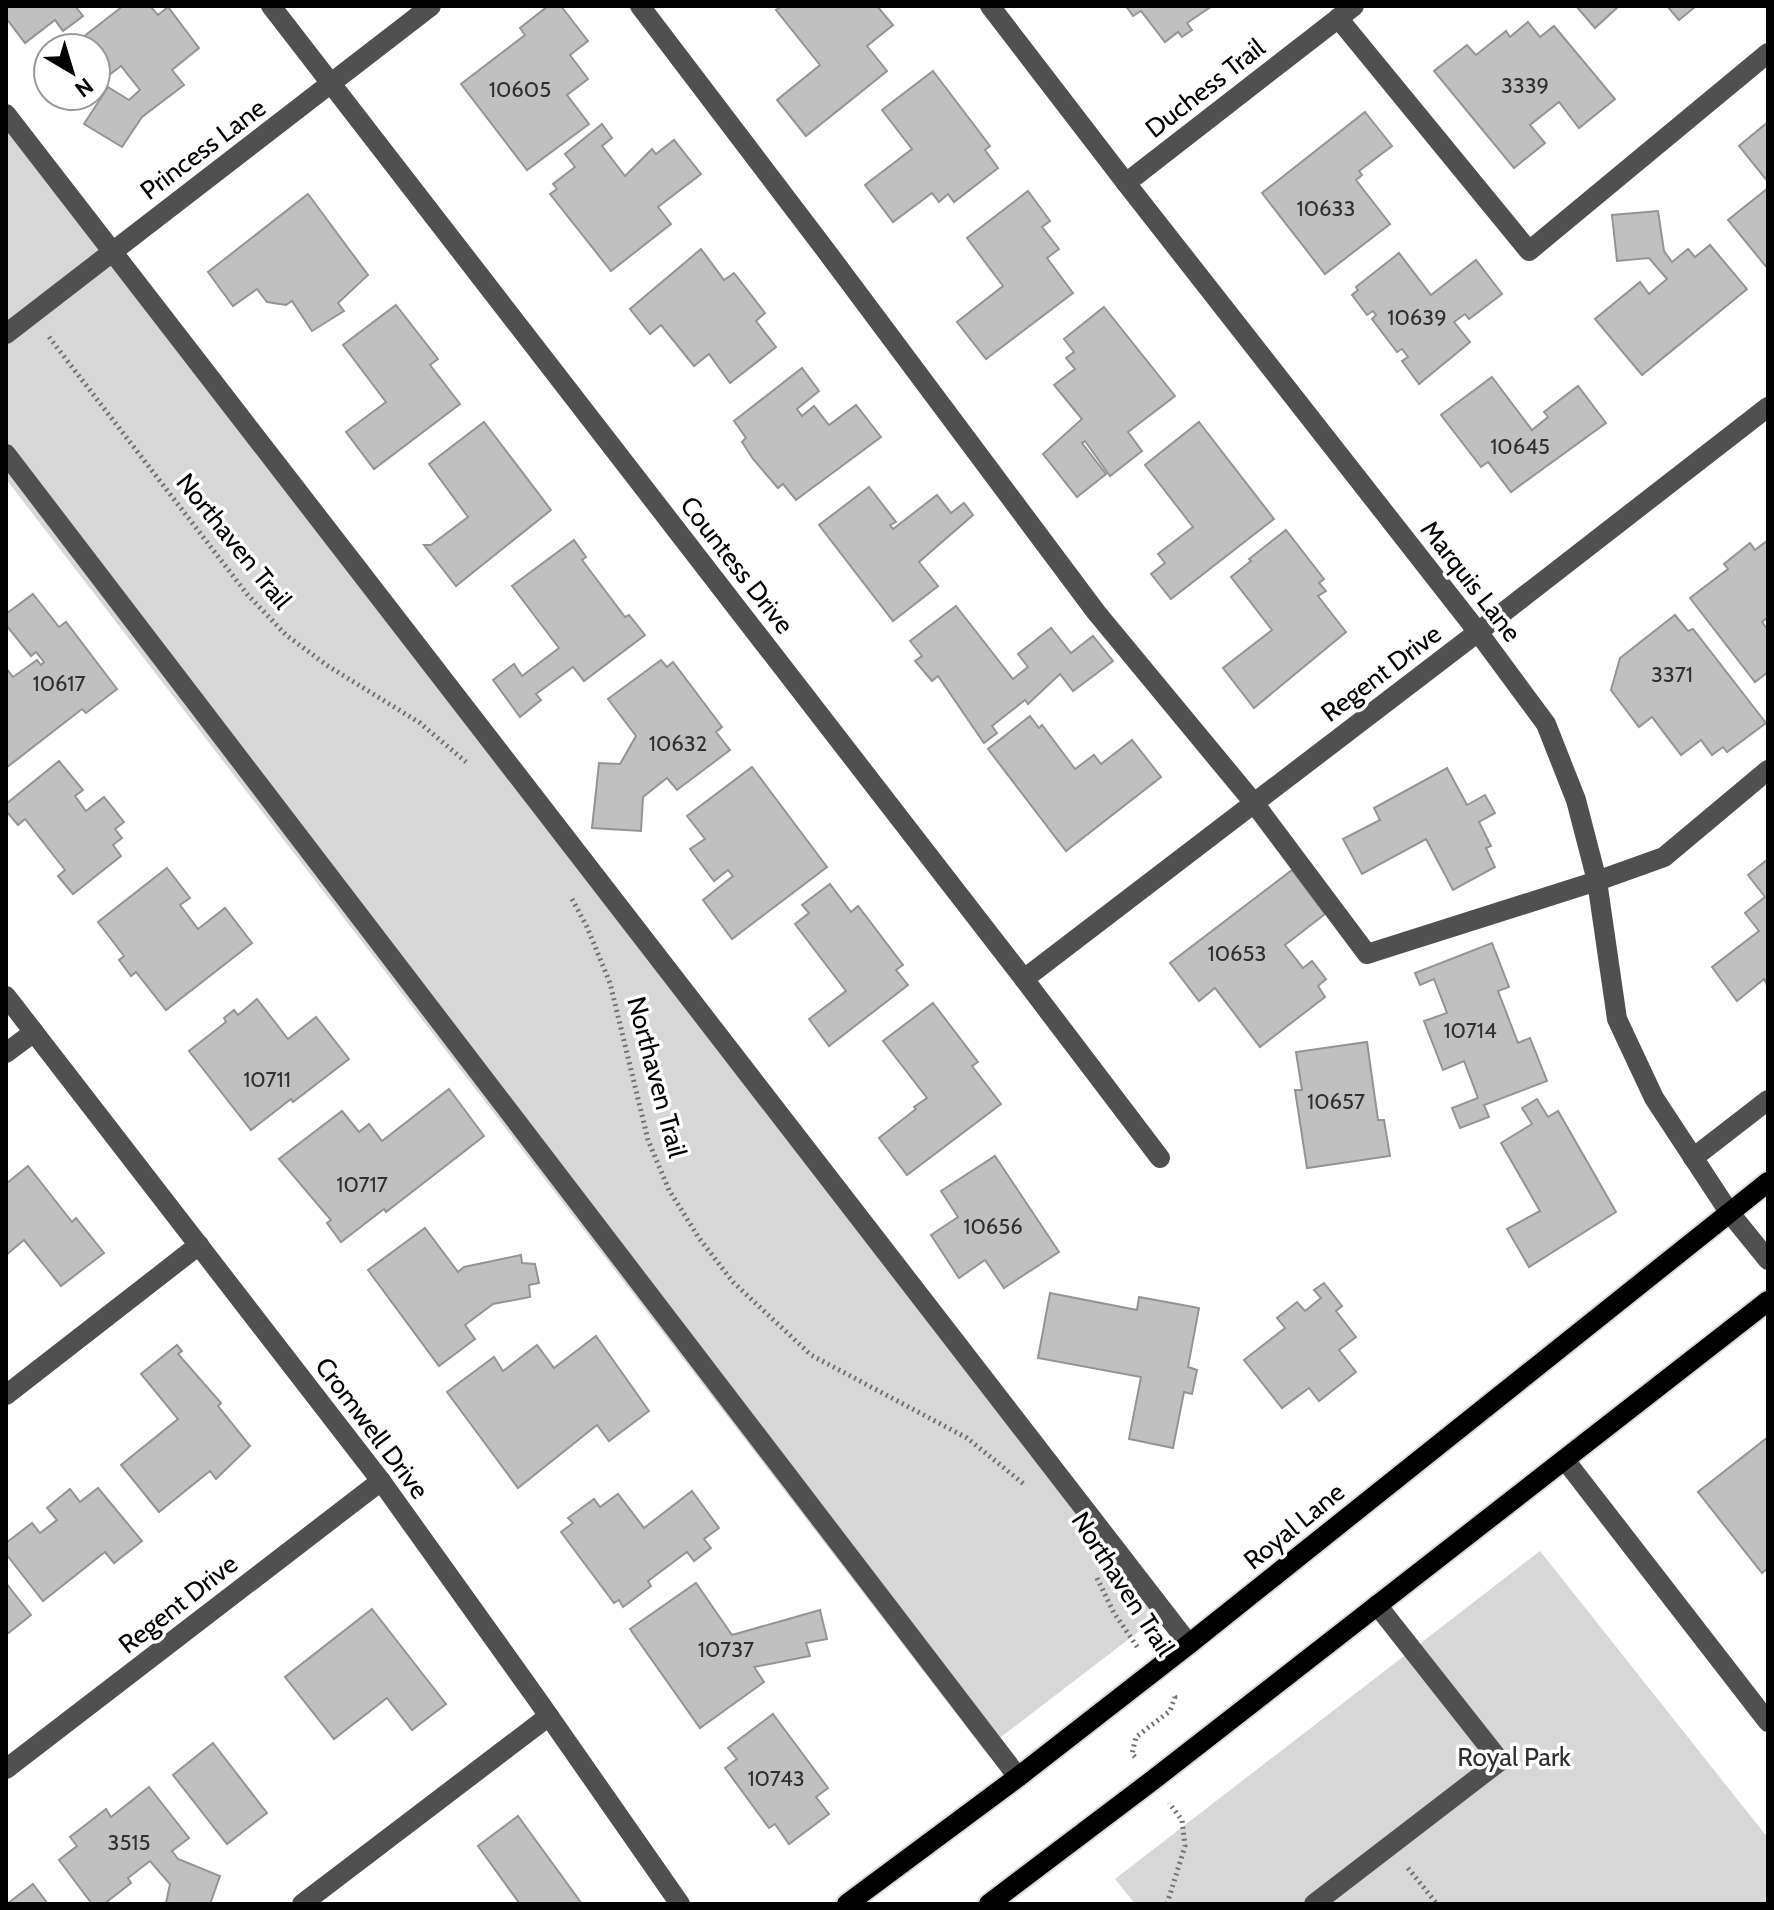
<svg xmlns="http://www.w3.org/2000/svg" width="1774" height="1910" font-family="Cabin,sans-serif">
  <rect width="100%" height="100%" fill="#fff"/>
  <g fill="#d7d7d7">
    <path d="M6,119L1159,1616L984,1750L6,479Z"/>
    <path d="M1540,1551L1768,1838V1904H1135L1115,1879Z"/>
  </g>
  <g fill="#c0c0c0" stroke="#949494" stroke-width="2">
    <path d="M6,6H75L83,16L63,31L55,20L25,43L6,18Z"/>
    <path d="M123,6H150L158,15L168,7L199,48L172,70L184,85L142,117L122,147L84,124L108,87L129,100L140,90L121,66L96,85V48H69Z"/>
    <path d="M561,6L588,41L570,55L588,79L567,95L589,124L527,170L461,84L525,35L520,28L548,6Z"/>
    <path d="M782,6H877L893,25L867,46L887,71L806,136L777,100L820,65L776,10Z"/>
    <path d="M1126,6H1212L1187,23L1192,30L1182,37L1178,32L1165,42L1141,11L1133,16Z"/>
    <path d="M1576,6H1619L1595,28Z"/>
    <path d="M1667,6H1696L1679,20Z"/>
    <path d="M1528,22L1540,37L1554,26L1615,99L1579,128L1559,102L1530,125L1545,143L1514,168L1434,71L1467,45L1476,55L1506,31L1510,37Z"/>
    <path d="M933,71L990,146L985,150L998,168L954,202L948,194L939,202L932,193L893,222L865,185L912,149L882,110Z"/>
    <path d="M1365,112L1392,146L1359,171L1362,175L1356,180L1390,224L1325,274L1262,193Z"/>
    <path d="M1768,122V182L1739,146Z"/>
    <path d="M602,124L612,138L602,146L625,176L652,149L656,154L674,140L701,174L658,207L671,224L611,271L550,194L557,189L553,184L575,167L565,154Z"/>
    <path d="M1768,188V269L1728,220Z"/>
    <path d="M1028,191L1050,221L1042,227L1059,249L1047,258L1073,293L986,359L957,322L1003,286L967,238Z"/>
    <path d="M308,194L368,275L338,303L344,311L312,331L292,301L286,305L267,302L257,289L233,306L208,272Z"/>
    <path d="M1658,211L1664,251L1672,262L1688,249L1695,257L1710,245L1747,289L1642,375L1595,319L1640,282L1649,294L1667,279L1649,258L1617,261L1612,215Z"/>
    <path d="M701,249L724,280L734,273L765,313L756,321L776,347L730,383L709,354L694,366L661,325L650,334L630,309Z"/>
    <path d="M1399,253L1431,295L1476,260L1502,294L1469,319L1465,314L1454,322L1470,342L1419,384L1402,361L1408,357L1402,349L1397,352L1372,319L1376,315L1373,311L1367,315L1352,295L1358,290L1356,287Z"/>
    <path d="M396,305L438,359L430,365L460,404L374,469L346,432L386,402L343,345Z"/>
    <path d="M1104,307L1175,396L1128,432L1142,451L1110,476L1085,441L1082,443L1106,474L1077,497L1043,454L1082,419L1054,385L1075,369L1066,358L1074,352L1064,339Z"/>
    <path d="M802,368L819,391L797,409L802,416L814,406L829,425L856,405L881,437L796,500L783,484L778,488L753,459L742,442L746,438L734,421Z"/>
    <path d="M1492,377L1532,430L1548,417L1544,412L1578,386L1606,423L1511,492L1488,462L1481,467L1441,415Z"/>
    <path d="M484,422L551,510L456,586L424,545H431L468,517L429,464Z"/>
    <path d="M1199,422L1274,519L1171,599L1151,574L1165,563L1158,554L1193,527L1145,465Z"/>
    <path d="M869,487L896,522L890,525L893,529L937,495L951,513L964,503L973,515L919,562L938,586L893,621L819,525Z"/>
    <path d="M1286,530L1324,579L1319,583L1326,591L1318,596L1346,632L1254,708L1223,668L1272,630L1231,577L1251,561L1249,559Z"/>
    <path d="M574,540L586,557L582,560L625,617L629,615L645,635L584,681L573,667L536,694L541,700L520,717L493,680L514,664L522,676L559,648L512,586Z"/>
    <path d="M1768,540V617L1762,622L1768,630V672L1755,682L1690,598L1728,569L1724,564L1750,543L1755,550Z"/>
    <path d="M33,594L59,627L66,622L117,689L86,713L82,709L6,768V668L13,677L37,660L41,665L44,662L36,652L31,656L6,625V614Z"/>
    <path d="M956,606L1013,679L1028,667L1018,654L1051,628L1071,653L1093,636L1113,661L1073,691L1060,674L1028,704L1025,700L992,726L997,733L984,743L938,676L932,681L915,661L922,656L910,641Z"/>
    <path d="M1675,615L1688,631L1693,629L1766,723L1727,752L1723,747L1712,755L1701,740L1681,755L1652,717L1639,727L1611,690L1620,658Z"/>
    <path d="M661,660L667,667L673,662L722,727L716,732L730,750L677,790L667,778L643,797L641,831L592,828L599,763L620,764L636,736L608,699Z"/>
    <path d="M1030,716L1039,728L1042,725L1075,769L1094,755L1101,764L1132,740L1161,777L1066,851L988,749Z"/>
    <path d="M59,761L83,790L75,796L86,811L104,797L124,822L115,829L122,838L113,845L121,856L73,894L58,876L65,870L25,819L18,825L6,811V804Z"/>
    <path d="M752,767L827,867L732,939L703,900L733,876L728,870L714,881L690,849L705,839L687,816Z"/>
    <path d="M1447,768L1467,805L1485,795L1495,813L1479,822L1491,846L1486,848L1495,867L1453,890L1426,839L1362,874L1343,839L1380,820L1374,808Z"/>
    <path d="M1768,859V987L1764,979L1737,1001L1712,967L1759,931L1745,913L1765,897L1748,875Z"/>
    <path d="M167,868L190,898L180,905L198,929L225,908L252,943L166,1010L136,972L131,976L119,960L124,956L98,922Z"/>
    <path d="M1292,870L1325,914L1285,945L1303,968L1312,961L1326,979L1318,986L1325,997L1260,1047L1215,988L1199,1001L1170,963Z"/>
    <path d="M830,884L851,912L858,906L903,965L896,970L908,985L829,1046L809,1019L846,991L795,924L809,913L802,905Z"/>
    <path d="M1492,943L1509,987L1498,991L1518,1043L1530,1038L1547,1081L1484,1105L1489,1117L1460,1128L1452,1108L1478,1098L1464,1061L1443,1070L1424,1021L1447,1013L1434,979L1420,985L1415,973Z"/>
    <path d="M257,999L288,1039L316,1017L349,1059L293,1102L291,1099L251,1130L189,1051L226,1022L224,1018L234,1010L238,1015Z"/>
    <path d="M933,1003L978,1062L972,1066L1001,1104L907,1175L879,1138L916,1109L914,1107L927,1098L883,1041Z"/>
    <path d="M1367,1042L1378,1120H1384L1390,1156L1307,1168L1295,1090H1302L1296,1052Z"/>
    <path d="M449,1089L484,1136L386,1212L384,1209L341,1242L327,1223L331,1220L279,1159L342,1111L359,1132L369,1124L382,1141Z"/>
    <path d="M1537,1099L1548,1117L1558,1111L1616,1212L1529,1267L1507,1229L1540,1211L1501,1143L1532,1124L1522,1108Z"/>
    <path d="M995,1156L1059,1252L1004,1288L985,1260L959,1278L931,1235L958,1217L941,1191Z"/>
    <path d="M28,1166L72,1222L76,1218L104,1253L61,1286L24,1240L6,1255V1184Z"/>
    <path d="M425,1228L458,1272L464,1267L521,1255L522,1263L535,1264L539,1283L529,1285L530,1297L493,1304L465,1325L475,1339L439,1366L368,1270Z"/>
    <path d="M1324,1283L1342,1306L1336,1311L1356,1337L1339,1350L1356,1372L1319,1401L1309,1388L1282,1408L1244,1360L1285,1328L1277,1318L1297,1302L1305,1311L1321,1298L1314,1290Z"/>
    <path d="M1050,1293L1137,1310L1139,1297L1199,1308L1188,1367L1197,1370L1192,1394L1184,1392L1173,1448L1129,1439L1141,1377L1038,1358Z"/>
    <path d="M596,1336L649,1411L609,1441L597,1425L518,1488L447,1392L494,1357L503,1371L537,1345L554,1368Z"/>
    <path d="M177,1345L182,1351L178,1354L221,1403L218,1406L250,1446L216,1479L210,1471L159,1512L121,1465L178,1419L141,1374Z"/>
    <path d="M1768,1437V1568L1762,1573L1698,1492Z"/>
    <path d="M98,1488L142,1541L114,1563L105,1552L43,1601L6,1554V1543L32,1523L40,1533L57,1520L47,1508L70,1489L80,1502Z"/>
    <path d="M692,1491L719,1528L704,1539L711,1548L694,1561L687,1552L648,1581L651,1586L623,1607L619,1600L614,1603L561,1532L573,1523L568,1518L594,1499L600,1507L618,1494L644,1528Z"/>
    <path d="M6,1583L31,1615L6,1635Z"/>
    <path d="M696,1583L732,1635L820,1610L827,1639L806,1643L810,1656L754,1667L764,1682L700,1728L630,1629Z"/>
    <path d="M372,1609L446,1704L412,1730L387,1698L334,1739L285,1677Z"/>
    <path d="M773,1714L828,1788L816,1797L829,1814L789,1844L775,1824L769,1828L725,1768L737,1759L728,1748Z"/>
    <path d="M213,1743L267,1813L227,1844L173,1775Z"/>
    <path d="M149,1787L189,1838L172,1851L178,1859L220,1876L210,1904L166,1903L170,1884L150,1861L128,1878L131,1883L104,1904H92L59,1860L77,1846L70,1837L106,1809L111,1817Z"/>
    <path d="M518,1816L582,1904H520L478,1846Z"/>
    <path d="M33,1884L48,1904H7Z"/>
  </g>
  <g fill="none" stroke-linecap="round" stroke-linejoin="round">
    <defs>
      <g id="major">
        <path d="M847,1904L1018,1777L1189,1644L1768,1182"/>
        <path d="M989,1904L1153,1780L1768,1301"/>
      </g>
    </defs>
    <use href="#major" stroke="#dbdbdb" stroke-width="24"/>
    <g stroke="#727272" stroke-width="5" stroke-dasharray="2 4" stroke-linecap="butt">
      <path d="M49,337L247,594L286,635L328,666L420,723L466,762"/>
      <path d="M572,899L587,927L610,983L648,1140L669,1190L699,1238L733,1282L811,1355L967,1438L1025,1485"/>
      <path d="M1097,1578L1114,1613L1138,1648"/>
      <path d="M1135,1757L1132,1754L1136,1737L1170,1711L1175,1697L1173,1695"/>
      <path d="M1408,1868L1437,1904"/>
      <path d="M1167,1904L1185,1846L1182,1820L1169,1803"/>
    </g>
    <g stroke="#505050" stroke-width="20">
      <path d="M271,6L1024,979L1160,1158"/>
      <path d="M640,6L824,248L1096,612L1254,803L1367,954L1597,881L1664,857L1768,770"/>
      <path d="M990,6L1126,183L1478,632L1546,724L1576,800L1597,881L1617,1019L1654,1098L1729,1212L1768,1260"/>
      <path d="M1338,18L1529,251L1768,53"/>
      <path d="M6,114L1189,1644"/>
      <path d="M1126,183L1354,6"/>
      <path d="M6,334L431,6"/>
      <path d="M6,454L1018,1777"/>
      <path d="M1024,979L1478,632L1768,407"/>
      <path d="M6,996L381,1481L537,1699L680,1904"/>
      <path d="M6,1053L34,1032"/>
      <path d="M1693,1158L1768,1100"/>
      <path d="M6,1395L199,1245"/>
      <path d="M1565,1460L1768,1722"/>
      <path d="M6,1769L381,1481"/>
      <path d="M302,1904L549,1716"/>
      <path d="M1314,1904L1500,1761L1377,1605"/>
    </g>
    <use href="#major" stroke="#000" stroke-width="20"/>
  </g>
  <g text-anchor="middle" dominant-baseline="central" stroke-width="7" stroke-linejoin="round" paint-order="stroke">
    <g font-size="22" fill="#303030">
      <text x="1525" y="85">3339</text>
      <text x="520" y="89">10605</text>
      <text x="1326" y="208">10633</text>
      <text x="1417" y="317">10639</text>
      <text x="1520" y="446">10645</text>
      <text x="1672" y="674">3371</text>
      <text x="59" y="683">10617</text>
      <text x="678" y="743">10632</text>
      <text x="1237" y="953">10653</text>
      <text x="1470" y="1030">10714</text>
      <text x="267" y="1079">10711</text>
      <text x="1336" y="1101">10657</text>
      <text x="362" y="1184">10717</text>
      <text x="993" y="1226">10656</text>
      <text x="726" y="1649">10737</text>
      <text x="776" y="1778">10743</text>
      <text x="129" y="1842">3515</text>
    </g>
    <g font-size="26" fill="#000" stroke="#fff">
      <text transform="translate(1205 88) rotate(-38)">Duchess Trail</text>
      <text transform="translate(203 149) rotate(-37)">Princess Lane</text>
      <text transform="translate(234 541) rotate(51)">Northaven Trail</text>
      <text transform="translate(737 565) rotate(52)">Countess Drive</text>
      <text transform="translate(1471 581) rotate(52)">Marquis Lane</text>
      <text transform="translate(1381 673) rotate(-37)">Regent Drive</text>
      <text transform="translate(657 1077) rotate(75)">Northaven Trail</text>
      <text transform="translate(372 1428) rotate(53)">Cromwell Drive</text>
      <text transform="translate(1294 1526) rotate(-39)">Royal Lane</text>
      <text transform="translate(1123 1584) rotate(57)">Northaven Trail</text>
      <text transform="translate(178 1604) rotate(-38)">Regent Drive</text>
    </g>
    <g font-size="26" fill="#2e2e2e" stroke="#fff">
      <text x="1514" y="1757">Royal Park</text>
    </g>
  </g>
  <rect width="1774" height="1910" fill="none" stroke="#000000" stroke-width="16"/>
  <g transform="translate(72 72) rotate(142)"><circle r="38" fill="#ffffff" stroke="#999999" stroke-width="2"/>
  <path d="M0-6L14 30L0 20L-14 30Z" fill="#000000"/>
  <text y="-12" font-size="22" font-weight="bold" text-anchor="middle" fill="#000000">N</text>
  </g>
</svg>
